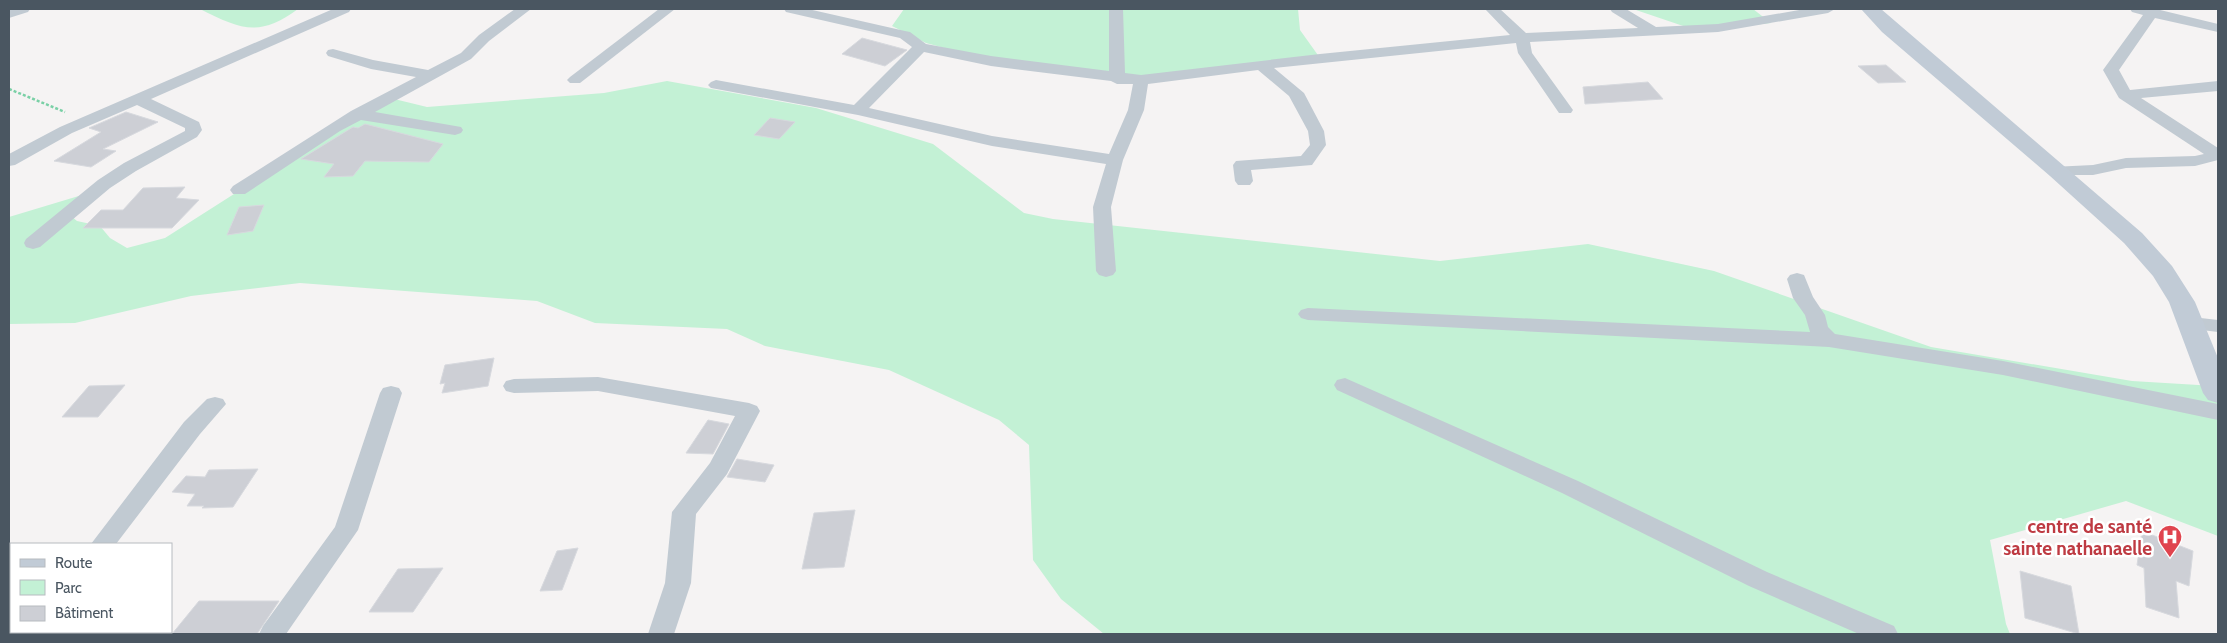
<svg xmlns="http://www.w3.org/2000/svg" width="2227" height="643" font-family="Cabin,sans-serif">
  <rect width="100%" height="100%" fill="#f5f3f3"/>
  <g fill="#c3f1d5">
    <path d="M200,9H298C259,38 240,29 200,9Z"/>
    <path d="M904,9H1298L1300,30L1320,58L1175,79L1004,64L926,43L892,26Z"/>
    <path d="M1633,9H1753L1771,23L1698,31Z"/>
    <path d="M667,81L816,108L933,144L1024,213L1053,219L1440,261L1588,244L1714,271L1931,347L2132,381L2215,386L2218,395V536L2126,501L1990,540L2006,624L2010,634H1104L1061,599L1033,560L1029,445L999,420L889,370L765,346L727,329L595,323L537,301L300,283L191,296L75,323L9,324V217L82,195L65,211L77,221L100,226L110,238L127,248L165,238L386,97L427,107L604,93Z"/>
  </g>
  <g fill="#cdcfd5" stroke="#d7d9de">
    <path d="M862,38L907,50L885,66L842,54Z"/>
    <path d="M1886,65L1906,82L1878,83L1858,66Z"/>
    <path d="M1648,82L1663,99L1585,104L1583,87Z"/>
    <path d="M126,112L158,122L103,149L116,151L91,167L54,161L101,132L89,128Z"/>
    <path d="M770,118L795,122L779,139L754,135Z"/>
    <path d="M365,124L443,144L429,162L365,161L353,176L324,177L334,164L301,159L353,127L358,128Z"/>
    <path d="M185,187L176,198L199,200L172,228H83L101,210H123L143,188Z"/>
    <path d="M264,205L253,231L227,235L239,207Z"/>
    <path d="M494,358L488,386L442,393L445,383L440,384L445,365Z"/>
    <path d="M125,385L98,417H62L89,386Z"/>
    <path d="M708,420L729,424L713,454L686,453Z"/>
    <path d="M737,459L774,465L765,482L727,477Z"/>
    <path d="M258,469L233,507L202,508L204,506H187L195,494L172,492L186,476L205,477L209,470Z"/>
    <path d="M855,510L844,567L802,569L814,513Z"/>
    <path d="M2142,531L2193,551L2189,586L2176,581L2179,618L2146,607L2144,568L2137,565Z"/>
    <path d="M578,548L562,590L540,591L557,551Z"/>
    <path d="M443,568L413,612H369L398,569Z"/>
    <path d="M2020,571L2071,586L2079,634L2025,618Z"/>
    <path d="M199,601H279L257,634H172Z"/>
  </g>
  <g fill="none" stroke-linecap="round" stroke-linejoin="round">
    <path stroke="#7ad0a6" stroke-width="2.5" stroke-dasharray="3 2" stroke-linecap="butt" d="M9,89L65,112"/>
    <g fill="#c1cad2" fill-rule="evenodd">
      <path d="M9,9H30L28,12L9,18Z"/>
      <path d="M333,9H351L349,12L151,99L199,122L202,130L197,137L136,171L110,188L40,247L33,249L26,247L24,243L26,239L98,180L124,163L185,131V128L137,105L72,133L15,165L9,166V154L60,127Z"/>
      <path d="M515,9H531L489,41L471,59L375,112L461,127L463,130L461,133L455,135L361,120L340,131L245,194H233L230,190L233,186L351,111L416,77L371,69L328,56L326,53L328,50L333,49L373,60L428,70L461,53L479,35Z"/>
      <path d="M659,9H675L580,83H570L567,80L570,77Z"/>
      <path d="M784,9H808L905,31L910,32L926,44L991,56L1109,71V9H1123L1125,73L1141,75L1320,54L1510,35L1485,9H1500L1526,33L1638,28L1612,12L1610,9H1626L1656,27L1718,24L1805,9H1835L1828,13L1718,32L1530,42L1532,53L1573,110L1571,113H1559L1518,53L1516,43L1274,68L1304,93L1324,131L1326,145L1312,165L1251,170L1253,181L1250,185H1238L1235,181L1233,165L1236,161L1301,156L1310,145L1308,131L1289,96L1258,70L1148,84L1144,110L1123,160L1111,207L1116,271L1113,275L1106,277L1099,275L1096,271L1093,207L1106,164L992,146L858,115L711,88L708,85L711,82L716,80L854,105L912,47L900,38L786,12ZM924,52L991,66L1111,81L1117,84H1133L1128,110L1109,154L992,136L869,108Z"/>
      <path d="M2130,9H2156L2218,24V32L2155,18L2119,70L2130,90L2218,81V91L2141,98L2218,148V160L2195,166L2126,168L2093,175H2052L2049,171L2052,167L2093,165L2126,158L2195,156L2204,154L2119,98L2103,70L2143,15L2132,12Z"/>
      <path d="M1797,273L1804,275L1813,297L1825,315L1828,327L1835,334L2003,361L2218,404V420L2003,375L1829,347L1308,320L1301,318L1298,314L1301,310L1308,308L1810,332L1805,315L1793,298L1787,279L1790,275Z"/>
      <path d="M2192,317L2218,320V332L2185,328L2182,323L2185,318Z"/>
      <path d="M598,377L749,403L757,406L760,411L727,474L696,514L691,583L674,634H648L665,583L672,512L710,463L735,416L598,391L514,393L506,391L503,386L506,381L514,379Z"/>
      <path d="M1345,378L1578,481L1767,572L1894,626L1898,634H1859L1749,586L1562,493L1337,390L1334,385L1337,380Z"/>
      <path d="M391,386L399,388L402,393L358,530L286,634H259L263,626L335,527L380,393L383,388Z"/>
      <path d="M215,397L223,399L226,404L200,434L116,544H91L184,422L207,399Z"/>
      <path d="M22,632H49L48,634H21Z"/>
    </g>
    <path fill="#c1cbd6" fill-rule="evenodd" d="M1861,9H1881L2142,233L2172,266L2195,302L2218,358V403L2208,400L2203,393L2169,302L2153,276L2124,243L2050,176L1882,32Z"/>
  </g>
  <defs>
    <symbol id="hospital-pin" viewBox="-11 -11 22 30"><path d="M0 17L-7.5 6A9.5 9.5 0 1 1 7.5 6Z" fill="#e0444e" stroke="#fff"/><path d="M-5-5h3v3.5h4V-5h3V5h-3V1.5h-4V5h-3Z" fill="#fff"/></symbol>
  </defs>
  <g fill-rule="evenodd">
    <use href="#hospital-pin" x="2156" y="523" width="28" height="38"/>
  </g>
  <g text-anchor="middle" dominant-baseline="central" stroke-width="5" stroke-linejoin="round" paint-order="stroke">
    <g font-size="19" font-weight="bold" fill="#be3a42" stroke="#fff" text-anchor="end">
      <text x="2152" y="526">centre de santé<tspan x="2152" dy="22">sainte nathanaelle</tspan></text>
    </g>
  </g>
  <rect width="2227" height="643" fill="none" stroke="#4a5661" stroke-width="20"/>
  <rect x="10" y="543" width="162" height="90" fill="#ffffff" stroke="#b7bbc0"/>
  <rect x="20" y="559" width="25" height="8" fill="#c1cbd6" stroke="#b7bbc0"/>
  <text x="55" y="568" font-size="15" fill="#4a5661">Route</text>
  <rect x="20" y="580" width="25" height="15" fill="#c3f1d5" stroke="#b7bbc0"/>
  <text x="55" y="593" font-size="15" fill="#4a5661">Parc</text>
  <rect x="20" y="606" width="25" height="15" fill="#cdcfd5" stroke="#b7bbc0"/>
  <text x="55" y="618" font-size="15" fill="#4a5661">Bâtiment</text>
</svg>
